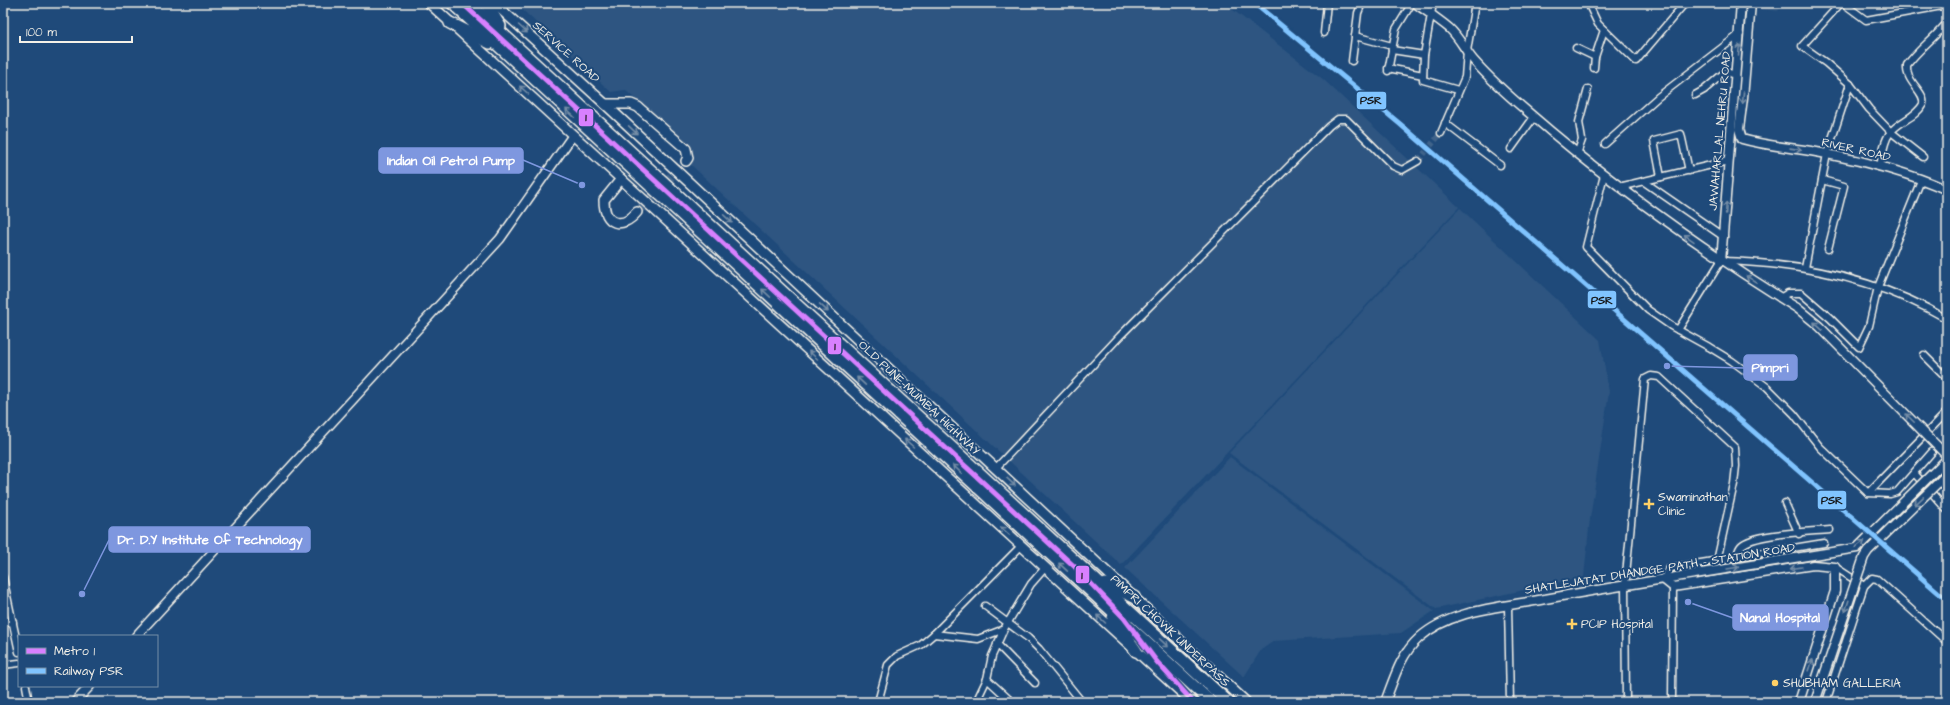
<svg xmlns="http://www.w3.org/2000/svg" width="1950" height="705" font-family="'Architects Daughter',sans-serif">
  <rect width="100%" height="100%" fill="#1f4a7a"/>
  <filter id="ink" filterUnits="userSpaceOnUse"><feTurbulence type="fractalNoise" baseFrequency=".025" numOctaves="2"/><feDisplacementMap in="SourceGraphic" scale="8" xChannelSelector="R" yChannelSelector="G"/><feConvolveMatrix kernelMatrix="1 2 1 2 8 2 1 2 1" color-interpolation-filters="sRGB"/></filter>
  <g filter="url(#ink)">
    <g fill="#2d5581">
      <path d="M515,3H1224L1324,80L1459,207L1121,565L689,163L693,158L691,148L625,90L611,92Z"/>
      <path d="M1759,3H1783L1778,11L1758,9Z"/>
      <path d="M1460,208L1600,340L1609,392L1590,519L1584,577L1436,609L1229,453Z"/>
      <path d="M1230,457L1434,611L1401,633L1274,641L1261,650L1244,677L1125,568Z"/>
    </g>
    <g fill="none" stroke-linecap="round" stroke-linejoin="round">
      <path stroke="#3f638a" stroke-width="6" stroke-dasharray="6 3" stroke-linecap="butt" d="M1418,161L1441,133"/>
      <path stroke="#3f638a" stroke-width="9" stroke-dasharray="9 4.5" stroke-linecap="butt" d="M637,212L686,161"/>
      <defs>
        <g id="street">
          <path d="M1588,3L1598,24L1636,61L1685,3"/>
          <path d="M1841,3L1802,46L1826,63L1850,84L1869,109L1891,132L1923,157"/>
          <path d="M1843,3L1866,20L1947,5"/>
          <path d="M1324,33L1327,3"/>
          <path d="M1355,36L1392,46"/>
          <path d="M1576,48L1595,57L1604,30"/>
          <path d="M1392,50L1424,55L1433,3"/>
          <path d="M1424,55L1423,80L1458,90"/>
          <path d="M1352,61L1358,13L1362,3"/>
          <path d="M1388,68L1423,75"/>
          <path d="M1594,68L1595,57"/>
          <path d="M1388,71L1396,29L1412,3"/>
          <path d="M1695,95L1704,90L1725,72L1736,75"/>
          <path d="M1445,123L1500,165"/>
          <path d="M1441,133L1465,77L1467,51L1475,3"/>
          <path d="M1605,144L1658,97L1740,34"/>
          <path d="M1511,149L1534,117"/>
          <path d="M1577,154L1582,140L1579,122L1588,89"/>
          <path d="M1880,167C1882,157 1883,142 1890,133C1898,121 1916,118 1923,104C1926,92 1905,82 1907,65C1918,50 1932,40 1944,26"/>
          <path d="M1604,175L1586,247L1648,310L1671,326L1709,347L1732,361L1767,387L1794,414L1820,447L1868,493L1890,494L1897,492L1932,452"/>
          <path d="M1661,177L1654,141L1681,134L1689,171"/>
          <path d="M1822,180L1844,186L1828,249"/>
          <path d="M1643,181L1724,237"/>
          <path d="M1619,187L1728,161"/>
          <path d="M1805,268L1827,154L1850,84"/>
          <path d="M1780,298L1788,293H1801L1830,318L1859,347L1869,326L1878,287L1921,180"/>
          <path d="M1678,330L1721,261C1801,263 1878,278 1947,319"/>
          <path d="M1924,355L1947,378"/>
          <path d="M996,468L1120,336L1329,126L1338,119H1346L1393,166L1402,170L1418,161"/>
          <path d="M1914,473L1947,510"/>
          <path d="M1868,493L1947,412"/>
          <path d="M1785,503L1799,534"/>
          <path d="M1737,557C1738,553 1738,549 1741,546C1754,533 1810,532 1830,530"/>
          <path d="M1835,567L1864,586"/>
          <path d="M3,577L19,652"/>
          <path d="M1663,579L1670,568L1824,543"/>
          <path d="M985,606L1028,638L1039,649L1082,702"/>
          <path d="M1508,606L1510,702"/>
          <path d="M3,623L13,622"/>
          <path d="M934,634L978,639L1004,629"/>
          <path d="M997,644L1035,683"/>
          <path d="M3,665L19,663"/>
          <path d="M987,679L1012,702"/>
          <path d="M26,686L29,702"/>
          <path d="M1672,697L1673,587"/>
          <path d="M878,702L888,665L897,656L921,645L934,634L1021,546"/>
          <path d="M976,702L987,679L992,656L1004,629L1031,584L1045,568"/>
          <path d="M1626,702L1625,585L1645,379L1651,376L1659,377L1735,447L1736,466L1734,484L1717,561"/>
          <path d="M1826,702L1864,586L1872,578L1877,579L1947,642"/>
        </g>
        <g id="secondary">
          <path d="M1415,3C1426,11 1438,19 1449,28C1460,38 1465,51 1475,62C1491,80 1509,96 1528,112C1612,185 1702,249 1797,308"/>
          <path d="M1751,3L1743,98L1739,129L1742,139C1770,147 1799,148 1827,154C1864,161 1913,174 1947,190"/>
          <path d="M1721,261L1741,3"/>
          <path d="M1663,579L1673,587L1813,565L1835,567V591L1799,702"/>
          <path d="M136,636L500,239L573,135"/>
          <path d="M75,702L90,686"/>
          <path d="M1385,702C1394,679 1400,655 1419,638C1451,609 1504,607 1545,599C1595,590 1645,582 1695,574"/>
        </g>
        <g id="primary">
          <path d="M429,3L1192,702"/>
          <path d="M494,3L605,104L1246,702"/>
          <path d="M605,104H631L638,107L686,149L688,158L686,161"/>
          <path d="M621,179L604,200C604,225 622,230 637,212"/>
        </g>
        <g id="highway">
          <path d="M452,3L1211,702"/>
          <path d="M469,3L1228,702"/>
          <path d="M486,3L500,26"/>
          <path d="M450,23L490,43"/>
          <path d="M1106,584L1134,597"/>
          <path d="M1113,618L1136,651"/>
        </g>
      </defs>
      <use href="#street" stroke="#f4f1e8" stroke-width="9"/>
      <use href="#secondary" stroke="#f4f1e8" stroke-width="11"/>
      <use href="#primary" stroke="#f4f1e8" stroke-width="12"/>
      <use href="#highway" stroke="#f4f1e8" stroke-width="14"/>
      <use href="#street" stroke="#1f4a7a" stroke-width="6"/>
      <use href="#secondary" stroke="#1f4a7a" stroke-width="8"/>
      <use href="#primary" stroke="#1f4a7a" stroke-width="9"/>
      <use href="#highway" stroke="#1f4a7a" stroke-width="11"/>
      <defs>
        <g id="secondary-bridge">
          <path d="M1797,308L1819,326L1947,456"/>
          <path d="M1695,574L1857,548L1947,459"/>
          <path d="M1815,702L1864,557L1868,551L1947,474"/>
        </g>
      </defs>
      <use href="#secondary-bridge" stroke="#f4f1e8" stroke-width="11" stroke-linecap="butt"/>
      <use href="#secondary-bridge" stroke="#1f4a7a" stroke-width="8"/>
      <defs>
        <path id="rail-1" d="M1254,3L1400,124L1947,600"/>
      </defs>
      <use href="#rail-1" stroke="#1f4a7a" stroke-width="8"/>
      <use href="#rail-1" stroke="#80c4ff" stroke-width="5"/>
      <defs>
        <path id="metro-1" d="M462,3L1075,567L1124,618L1157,662L1193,702"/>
      </defs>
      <use href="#metro-1" stroke="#1f4a7a" stroke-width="8"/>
      <use href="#metro-1" stroke="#d880ff" stroke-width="5"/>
    </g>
    <defs><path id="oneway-shaft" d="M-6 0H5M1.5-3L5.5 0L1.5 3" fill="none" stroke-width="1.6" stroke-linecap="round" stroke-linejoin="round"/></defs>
    <g stroke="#748da6">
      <use href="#oneway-shaft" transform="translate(523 29) rotate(42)"/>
      <use href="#oneway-shaft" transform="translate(1739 50) rotate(-85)"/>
      <use href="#oneway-shaft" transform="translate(524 90) rotate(-138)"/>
      <use href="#oneway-shaft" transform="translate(1743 98) rotate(96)"/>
      <use href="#oneway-shaft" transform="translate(570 113) rotate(-137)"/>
      <use href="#oneway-shaft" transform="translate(633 130) rotate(43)"/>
      <use href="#oneway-shaft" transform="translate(1796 149) rotate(8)"/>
      <use href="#oneway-shaft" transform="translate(1726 208) rotate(-87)"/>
      <use href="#oneway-shaft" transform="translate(728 219) rotate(43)"/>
      <use href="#oneway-shaft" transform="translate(1689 238) rotate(-145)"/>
      <use href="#oneway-shaft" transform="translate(1751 279) rotate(-148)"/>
      <use href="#oneway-shaft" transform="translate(766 293) rotate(-137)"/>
      <use href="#oneway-shaft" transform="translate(824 308) rotate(43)"/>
      <use href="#oneway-shaft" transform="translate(1818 326) rotate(-137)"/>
      <use href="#oneway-shaft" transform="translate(813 355) rotate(-138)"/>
      <use href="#oneway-shaft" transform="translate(861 381) rotate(-137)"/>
      <use href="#oneway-shaft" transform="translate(1910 418) rotate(-135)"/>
      <use href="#oneway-shaft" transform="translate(909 443) rotate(-138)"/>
      <use href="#oneway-shaft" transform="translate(957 469) rotate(-137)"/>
      <use href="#oneway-shaft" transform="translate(1011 482) rotate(43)"/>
      <use href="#oneway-shaft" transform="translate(1919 501) rotate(136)"/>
      <use href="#oneway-shaft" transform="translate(1005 531) rotate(-138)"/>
      <use href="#oneway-shaft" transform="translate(1860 544) rotate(-36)"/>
      <use href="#oneway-shaft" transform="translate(1063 567) rotate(-137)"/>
      <use href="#oneway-shaft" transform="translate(1733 568) rotate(-9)"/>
      <use href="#oneway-shaft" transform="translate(1796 568) rotate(171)"/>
      <use href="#oneway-shaft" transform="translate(1847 606) rotate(108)"/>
      <use href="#oneway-shaft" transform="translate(1101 619) rotate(-138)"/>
      <use href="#oneway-shaft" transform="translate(1164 643) rotate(43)"/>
      <use href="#oneway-shaft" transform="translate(1811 665) rotate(-72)"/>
    </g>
  </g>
  <g fill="#ffd166" stroke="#1f4a7a" stroke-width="1.5">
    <path d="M1647 498h4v4h4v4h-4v4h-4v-4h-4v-4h4z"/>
    <path d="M1570 618h4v4h4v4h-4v4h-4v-4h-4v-4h4z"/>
    <circle cx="1775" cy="683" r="4"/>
  </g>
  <g text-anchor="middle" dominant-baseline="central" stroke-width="4" stroke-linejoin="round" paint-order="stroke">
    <g font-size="12" fill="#f4f1e8" stroke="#1f4a7a">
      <text transform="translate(566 52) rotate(42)">SERVICE ROAD</text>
      <text transform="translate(1720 131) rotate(-85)">JAWAHARLAL NEHRU ROAD</text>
      <text transform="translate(1856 150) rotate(13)">RIVER ROAD</text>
      <text transform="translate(919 398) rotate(43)">OLD PUNE–MUMBAI HIGHWAY</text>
      <text transform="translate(1660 569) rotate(-9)">SHATLEJATAT DHANDGE PATH - STATION ROAD</text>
      <text transform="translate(1170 631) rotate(43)">PIMPRI CHOWK UNDERPASS</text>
    </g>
    <g font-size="12" fill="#f4f1e8" stroke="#1f4a7a" text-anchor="start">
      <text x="1658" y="497">Swaminathan<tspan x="1658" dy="14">Clinic</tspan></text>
      <text x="1581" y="624">PCIP Hospital</text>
      <text x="1783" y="683">SHUBHAM GALLERIA</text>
    </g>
  </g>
  <path fill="none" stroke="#7e97df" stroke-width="1.5" d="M582 185L523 160M1667 366L1744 368M82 594L109 540M1688 602L1733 618"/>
  <g fill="#7e97df" stroke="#1f4a7a" stroke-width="1.5">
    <circle cx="582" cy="185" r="4"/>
    <circle cx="1667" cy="366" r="4"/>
    <circle cx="82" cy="594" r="4"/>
    <circle cx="1688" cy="602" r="4"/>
  </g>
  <g fill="#7e97df" stroke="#7e97df" stroke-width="1.5">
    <rect x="379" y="148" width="144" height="25" rx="4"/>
    <rect x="1744" y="355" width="53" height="25" rx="4"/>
    <rect x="109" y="527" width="201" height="25" rx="4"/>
    <rect x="1733" y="605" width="95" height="25" rx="4"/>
  </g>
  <g font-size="13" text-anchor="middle" font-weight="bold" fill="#fff">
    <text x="451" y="165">Indian Oil Petrol Pump</text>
    <text x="1770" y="372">Pimpri</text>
    <text x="210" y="544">Dr. D.Y Institute Of Technology</text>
    <text x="1780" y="622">Nanal Hospital</text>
  </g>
  <g stroke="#1f4a7a" stroke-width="1.5">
    <rect x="1356" y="91" width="31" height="19" rx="4" fill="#80c4ff"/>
    <rect x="578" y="108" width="16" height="19" rx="4" fill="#d880ff"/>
    <rect x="1587" y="290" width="30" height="19" rx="4" fill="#80c4ff"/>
    <rect x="827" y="336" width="15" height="19" rx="4" fill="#d880ff"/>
    <rect x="1817" y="490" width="30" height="20" rx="4" fill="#80c4ff"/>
    <rect x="1075" y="565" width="15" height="19" rx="4" fill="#d880ff"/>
  </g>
  <g font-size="11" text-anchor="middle" font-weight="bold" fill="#111">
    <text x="1371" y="104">PSR</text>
    <text x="586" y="121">1</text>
    <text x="1602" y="304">PSR</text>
    <text x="835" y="350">1</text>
    <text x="1832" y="504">PSR</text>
    <text x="1082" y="579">1</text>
  </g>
  <rect width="1950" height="705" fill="none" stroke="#1f4a7a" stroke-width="16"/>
  <rect x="8" y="8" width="1934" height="689" fill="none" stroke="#f4f1e8" stroke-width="1.5" filter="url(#ink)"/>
  <rect x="18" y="635" width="140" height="52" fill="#1f4a7a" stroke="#748da6"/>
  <rect x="26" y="648" width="20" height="6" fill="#d880ff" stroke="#748da6"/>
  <text x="54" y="655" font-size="12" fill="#f4f1e8">Metro 1</text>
  <rect x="26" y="668" width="20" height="6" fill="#80c4ff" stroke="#748da6"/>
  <text x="54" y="675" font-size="12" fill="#f4f1e8">Railway PSR</text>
  <path d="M20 36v6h112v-6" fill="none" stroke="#f4f1e8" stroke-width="2"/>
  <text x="26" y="36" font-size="12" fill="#f4f1e8" stroke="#1f4a7a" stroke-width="3" paint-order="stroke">100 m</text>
</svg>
